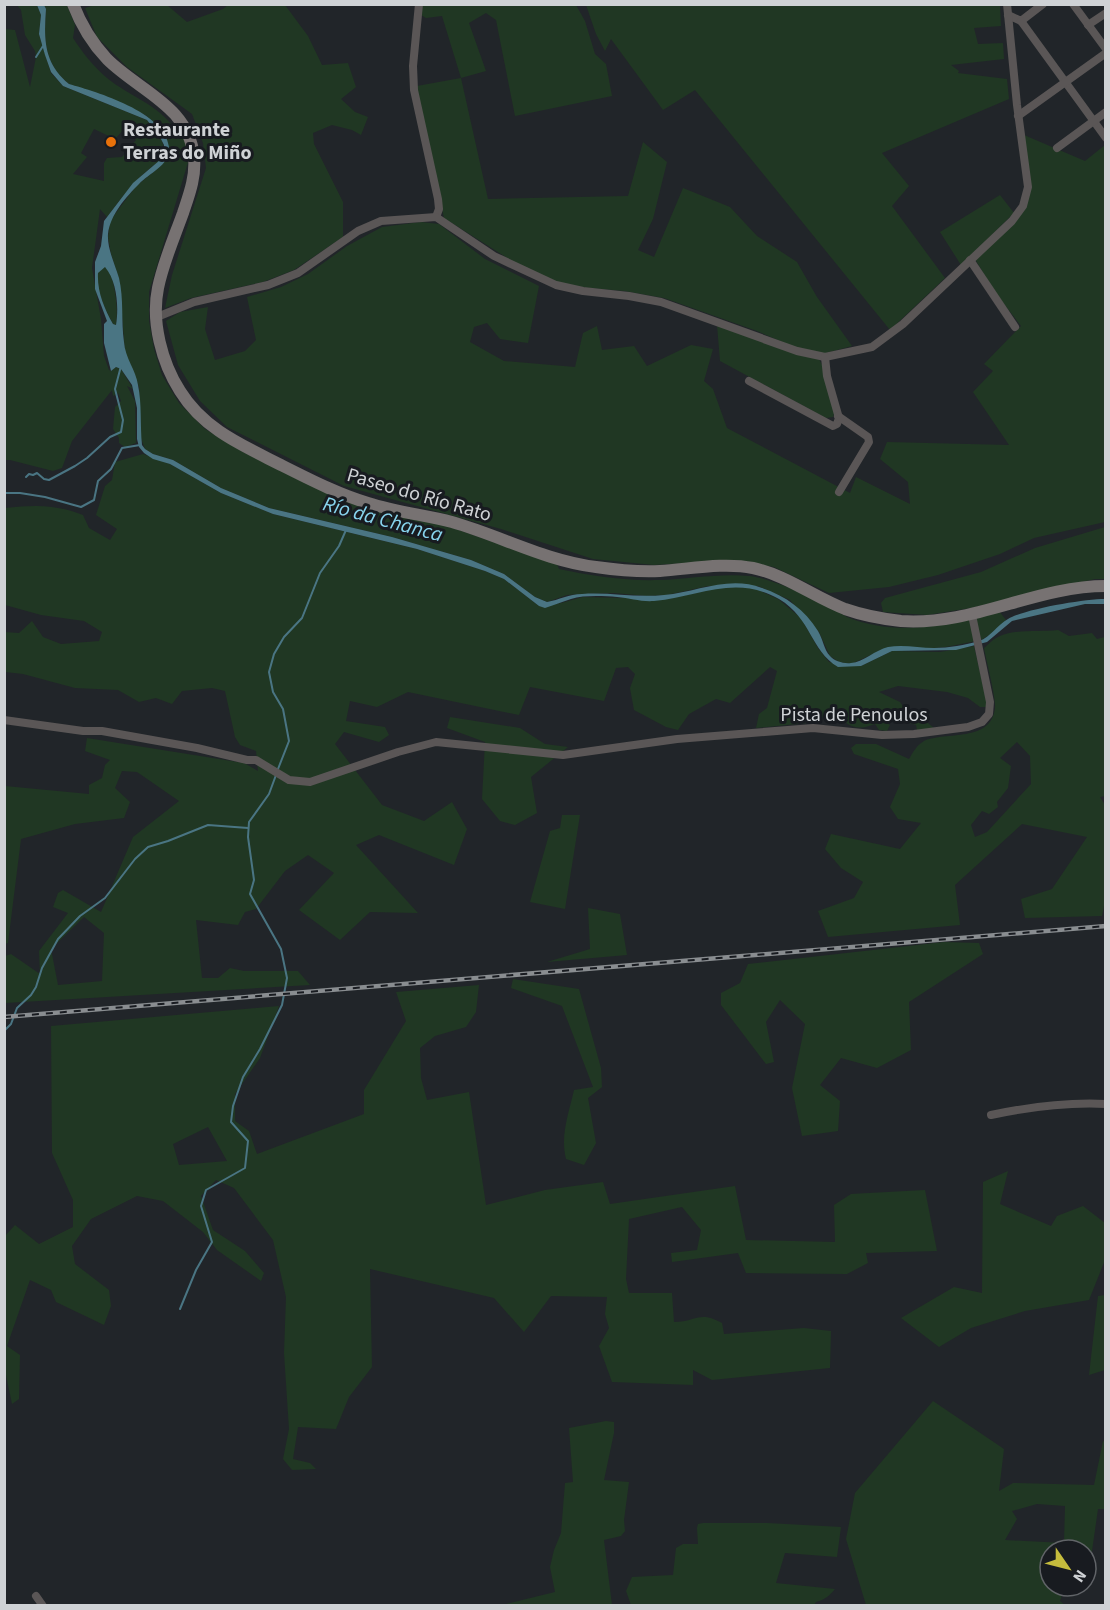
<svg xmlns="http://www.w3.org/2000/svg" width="1110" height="1610" font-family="'Source Sans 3',sans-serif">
  <rect width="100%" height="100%" fill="#212529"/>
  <g fill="#203723" fill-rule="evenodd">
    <path d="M98,4L167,5L187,22L223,9L228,5H285L308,36L322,65L348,63L356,87L341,99L355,112L368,117L361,135L352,130L332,125L313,133L314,144L343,202V237L294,270L263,282L191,298L165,308L172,275L206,168L203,143L192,114L127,67L97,37L85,8Z"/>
    <path d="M17,5H37L41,15L39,34L51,73L63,86L147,120C155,128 166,141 163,153C162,161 153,165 148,170C132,183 119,201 107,217L100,209L92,268L101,319L104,356L109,370L111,371L116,367L121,369L133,389L127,386L135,401L136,443L125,447L119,443V438L113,429L115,407L121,401L118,393L113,396L112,390L72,441L62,468L53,471L10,460H5V29L15,30L30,87L36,57L35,51L25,35L21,10ZM94,129L115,139L123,130L136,140L122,157L107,158L104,163V181L73,174L87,157L81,153Z"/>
    <path d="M44,5H67L75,25L73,38C82,52 94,67 107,78C129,96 159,105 175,129L182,130L189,159L149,292V321L154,349L162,375L179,403L205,429L243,452L268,464L557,564L559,569C592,576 625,581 659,580C689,579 719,573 750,576C772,579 812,597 831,607C837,610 841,614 847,617C895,637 951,626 999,611L1006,620L991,634L981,640L946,647L875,653L851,664L839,662L830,656L819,632L790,600L758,586H708L667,595L647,596L614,593L580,594L567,595L547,602L535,597L504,574L471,560L392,537L269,508L221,488L173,460L153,454L145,449L141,438L139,387L125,352L119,279L111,254L108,237L110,222L115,214L136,186L161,166L169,148L147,116L121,103L69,84C43,63 44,38 46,9Z"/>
    <path d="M421,5H576L585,21L595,54L606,64L612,96L515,116L496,20L486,13L469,23L486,71L461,78L488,199L628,196L643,142L667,162L653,219L638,250L654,257L683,188L730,207L757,236L797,262L817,297L852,346L815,356L757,331L664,298L624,291L567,286L528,271L444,218L426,140L417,86L461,78L442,16L426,18L421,15Z"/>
    <path d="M586,5H1000L1001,26L974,28L978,44L1003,43L1004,59L951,65L959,71L958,73L1007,79L1009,99L882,153L909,186L892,206L945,278L890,330L695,90L663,110L611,39L605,51L596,34Z"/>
    <path d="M1024,135L1085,161L1105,145V522L1034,538L1000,554L938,575L889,587L829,593L774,567L734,560L654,565L593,559L501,529L344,486L227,427L200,401L178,365L166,321L180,312L208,307L205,329L215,360L245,351L256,340L247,297L281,287L308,274L347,246L382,227L421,222L439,224L485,259L539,286L528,343L500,339L487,323L474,327L470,342L504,361L575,367L583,333L597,326L602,350L634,346L647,366L691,345L713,349L704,381L713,389L727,428L850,493L856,477L910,504L908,482L880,459L887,442L1009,445L973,392L993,371L984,364L1021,326L994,291L975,259L1027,200Z"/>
    <path d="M1000,195L1014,213L961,265L940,232Z"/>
    <path d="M102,256L105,257C113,275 119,305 116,325L113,324C103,305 89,277 102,256Z"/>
    <path d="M717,325L819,359L823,367L835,411L833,417L826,418L720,361Z"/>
    <path d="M143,454L170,464L221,493L273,514L417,549L485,571L504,579L539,606L561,603L583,597L668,599L717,588L736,587L754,588L778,599L801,618L818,648L829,662L861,666L892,651L940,652L974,646L988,707H980L968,698L947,692L898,686L879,692L900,702L907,712L917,714L934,728L917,730L916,725L901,721L889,711L880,718L890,725L887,731L879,730L875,724C853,733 847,724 831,710L817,722L756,728L759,714L767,708L777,671L770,667L730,703L716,699L689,714L678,730L666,727L634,710L630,688L635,674L628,667L616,668L604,701L530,687L519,715L408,692L377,707L350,701L346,721L385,727L389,735L379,742L344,732L335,744L382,805L424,821L452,802L467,829L454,865L379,835L356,845L418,913L370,912L340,940L299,910L334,873L308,855L285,871L256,909L245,912L238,925L196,920L202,978H218L230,968L244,971H298L310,985L5,1003V956L11,954L40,974L39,951L68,913L53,907L58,893L63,890L101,912L133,837L179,801L137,772L122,771L115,788L130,802L124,818L75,824L21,839L8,943L5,944V786L89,794V785L102,778L105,765L110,760L85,751L87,738L244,763L258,771L256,751L240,745L235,737L225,691L212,688L182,691L172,704L156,698L139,702L118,690L75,688L23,674L5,672L4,632L19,633L32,621L43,637L61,644L99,641L102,632L84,621L41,615L5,605V508C34,505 55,504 83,515L89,528L110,540L117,529L96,515L105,486L112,480L115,462ZM84,917L104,933L102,981L58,985L51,949Z"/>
    <path d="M1105,527V579H1095L971,608L927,615L883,612L881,603L885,598L981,572L1035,548Z"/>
    <path d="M1058,630L1069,636L1092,633L1097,639L1105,637L1106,796L1100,797L1105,805L1106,897L1102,916L1025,918L1021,899L1052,889L1087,837L1022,824L955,885L960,925L828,937L818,911L854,898L863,882L841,868L825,849L831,834L900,849L921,823L898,819L890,807L900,784L898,769L854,754L851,748L856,744H876L909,759C913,752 917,745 924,741C946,731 991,743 995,708C996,697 986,660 984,648C989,644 994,638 1000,636C1015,629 1041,632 1058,630ZM1017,742L1030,756L1031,784L987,832L975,837L971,825L982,811L989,814L998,807L997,802L1008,788L1011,766L1000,758Z"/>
    <path d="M450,717L520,728L545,744L568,747L531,777L537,813L515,825L500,821L482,799L485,742L447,728Z"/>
    <path d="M562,815H580L565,909L530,902L550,831L560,828Z"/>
    <path d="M588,908L620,914L627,955L547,962L590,949Z"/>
    <path d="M944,942L979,943L983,954L909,1002L911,1050L877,1068L841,1058L820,1085L840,1101L838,1131L802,1136L792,1088L805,1024L780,1000L766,1022L774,1062L766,1064L721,1005V993L740,983L748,964Z"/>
    <path d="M513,979L579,989L601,1068L602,1087L588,1098L596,1143L584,1165L566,1159C560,1135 569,1113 574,1090L593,1087L562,1006L511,988Z"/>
    <path d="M479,985L476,1012L466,1027L435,1036L420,1048L421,1078L427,1100L469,1092L486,1205L545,1190L603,1182L610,1204L735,1186L746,1240L835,1242L834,1205L851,1194L925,1190L937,1251L866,1253L868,1263L847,1274L746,1273L738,1253L672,1262L671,1253L697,1250L701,1230L682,1207L629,1219L626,1279L629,1293H672L674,1322C696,1322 699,1310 722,1323L724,1334L804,1328L831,1331L830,1368L712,1380L693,1370V1385L612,1382L599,1346L609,1328L605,1314L607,1297L551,1296L524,1332L494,1298L370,1269L372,1367L349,1397L336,1429L298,1427L293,1459L310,1463L316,1469L292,1470L283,1459L289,1429L284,1353L286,1297L273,1240L234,1188L216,1180L201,1196L213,1230L245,1251L264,1273L261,1281L217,1250L203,1232L163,1201L137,1196L91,1219L72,1246L75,1264L109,1290L111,1306L104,1325L56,1302L51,1290L30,1280L7,1346L20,1355L19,1399L12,1404L4,1366L5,1236L15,1225L39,1244L73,1227V1200L52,1153L51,1026L279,1006L260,1058L235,1094V1121L249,1131L257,1154L364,1114V1090L406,1021L396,992ZM208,1127L227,1161L179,1165L173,1144Z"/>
    <path d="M1008,1171L1000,1204L1051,1226L1057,1216L1083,1206L1105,1223V1260L1089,1300L1025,1311L971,1328L939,1347L901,1318L954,1287L982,1293L983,1182Z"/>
    <path d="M1105,1295V1370L1089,1375L1098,1296Z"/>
    <path d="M933,1401L1004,1449L999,1491L1013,1483L1094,1485L1103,1441L1105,1442V1509H1098L1091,1558H1086V1550H1050V1586H1065L1060,1601L1065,1605H866L846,1539L855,1493ZM1037,1504L1065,1506L1064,1543L1005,1540L1017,1519L1012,1511Z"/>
    <path d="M606,1421L614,1422V1433L604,1480L629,1482L624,1520L625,1531L621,1536L604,1540L612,1605H502L555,1592L550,1567L554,1550L561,1533L565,1483L573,1482L569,1428Z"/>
    <path d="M703,1523H767L841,1527L837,1557L785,1553L776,1583L835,1589C830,1595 825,1600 816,1602L814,1605H631L626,1591L632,1577L673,1575L676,1548L683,1544H698L697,1528L698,1524Z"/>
  </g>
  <path fill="#4a7583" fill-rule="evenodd" d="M37,5H44L46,9C44,38 43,63 69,84C97,92 165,112 169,147C171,165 149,173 139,184C126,197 110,215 108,234C107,249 115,264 119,278C124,299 121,321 124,342C125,358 136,370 138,385C142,404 140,425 142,445L145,449L153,454L173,460L221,488L269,508L392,537L471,560L504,574L535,597L547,602C559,600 569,594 582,594C609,592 636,598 664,595C697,592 729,575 762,588C786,596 805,610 818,631C823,639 824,650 830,656C834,661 844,664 851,663C864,662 875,650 888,647C903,644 919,648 934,648C949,648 965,645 979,641C991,637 997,625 1008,619C1025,609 1084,599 1105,599V604H1085L1012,621L987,642L956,650L892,651L861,666L838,667C810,650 812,619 779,599C735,574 699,597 654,601C641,602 630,598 617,597C603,596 584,595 571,599C562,602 554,605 545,608L539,606L504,579L485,571L417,549L273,514L221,493L170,464L153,459L144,453L139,447L137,439V408L132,385L121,369L116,367L111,371L104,343V324L107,321L95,289V262L101,246L104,221L133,183L160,160L163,154L164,145L159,135L147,120L63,86L51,72L45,55L39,34L41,15ZM105,267C117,281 119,307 116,325L113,324C104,308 97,291 98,273Z"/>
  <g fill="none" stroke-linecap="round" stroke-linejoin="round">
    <g stroke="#4a7583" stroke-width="2">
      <path d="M36,57L43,46"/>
      <path d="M26,477L29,474L33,475L37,473L44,479L49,480L75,466L87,458L110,437L121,432L123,420L115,389L121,366"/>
      <path d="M4,493H20L45,497L81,507L94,500L98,481L111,469L122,448L140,445"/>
      <path d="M278,769L289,741L283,709L273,692L269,672L274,654L284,637L302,618L320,573L339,546L346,530"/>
      <path d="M4,1031L11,1024L17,1008L31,995L36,987L42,968L58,939L80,916L105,898L135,859L148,847L168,841L208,825L248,828"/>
      <path d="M180,1309L196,1270L212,1242L201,1206L206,1190L245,1168L248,1141L231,1122L233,1106L243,1077L260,1049L282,1005L287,978L281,949L250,894L254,880L248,837L249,822L269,794L276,775"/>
    </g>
    <g stroke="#5a5656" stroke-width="8">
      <path d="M419,4L413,66L414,90L438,199L439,209L436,217"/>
      <path d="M1073,4L1106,49"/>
      <path d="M1008,15L1021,21L1043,4"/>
      <path d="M1021,21L1106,138"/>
      <path d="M1088,25L1106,13"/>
      <path d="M1018,116L1106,53"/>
      <path d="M1057,148L1106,112"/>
      <path d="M970,260L1015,327"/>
      <path d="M157,317L194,302L268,285L298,273L358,231L381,221L436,217L494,256L556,285L583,291L629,296L661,302L797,351L825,357L872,347L903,324L1012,221L1023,206L1028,187L1017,105L1007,4"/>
      <path d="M749,381L833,426L837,424L839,418L827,376L825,357"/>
      <path d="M838,416L868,437L869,442L839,492"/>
      <path d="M4,720L83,731H102L197,748L247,760H256L289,780L310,782L398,752L436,742L563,755L677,739L813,728L882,735L914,734L968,727L982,722L989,714L990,702L972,615"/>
      <path d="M991,1115C1029,1107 1067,1102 1106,1104"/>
      <path d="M36,1596L43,1606"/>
    </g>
    <path stroke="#777272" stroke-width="12" d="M73,4C81,25 92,43 107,59C139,91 189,106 194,157C196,177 189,195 183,213C174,238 163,263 158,288C151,322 162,363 180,391C204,430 244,446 283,466C311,480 338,494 368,503C396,512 425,515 452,522C501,536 546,561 596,567C617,570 639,572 660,571C690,569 724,562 753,568C786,575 814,597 845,609C862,615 883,619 901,621C973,626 1035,586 1106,586"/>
    <defs>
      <path id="rail" d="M4,1017L1106,926"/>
    </defs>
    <use href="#rail" stroke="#898d90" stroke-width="4.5"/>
    <use href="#rail" stroke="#181b20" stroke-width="2" stroke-dasharray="7" stroke-linecap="butt"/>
  </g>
  <circle fill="#e8710a" stroke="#181b20" stroke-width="2" cx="111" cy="142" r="6"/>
  <g text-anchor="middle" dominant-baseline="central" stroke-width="6" stroke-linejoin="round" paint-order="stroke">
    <g font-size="20" font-weight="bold" fill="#cfd2d5" stroke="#181b20" text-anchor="start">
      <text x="123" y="130">Restaurante<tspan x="123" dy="23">Terras do Miño</tspan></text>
    </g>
    <g font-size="20" fill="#cfd2d5" stroke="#181b20">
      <text transform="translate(419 495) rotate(16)">Paseo do Río Rato</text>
      <text x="854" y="715">Pista de Penoulos</text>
    </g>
    <g font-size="21" font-style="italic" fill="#88d4ed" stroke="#181b20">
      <text transform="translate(383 519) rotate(15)">Río da Chanca</text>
    </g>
  </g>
  <rect width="1110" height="1610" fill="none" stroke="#cfd2d5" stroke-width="12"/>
  <g transform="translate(1068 1568) rotate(125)"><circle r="28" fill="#181b20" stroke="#616468" stroke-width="1.5"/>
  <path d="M0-4.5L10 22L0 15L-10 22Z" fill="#c5bc3d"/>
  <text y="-9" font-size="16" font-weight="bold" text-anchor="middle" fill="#cfd2d5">N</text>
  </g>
</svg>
